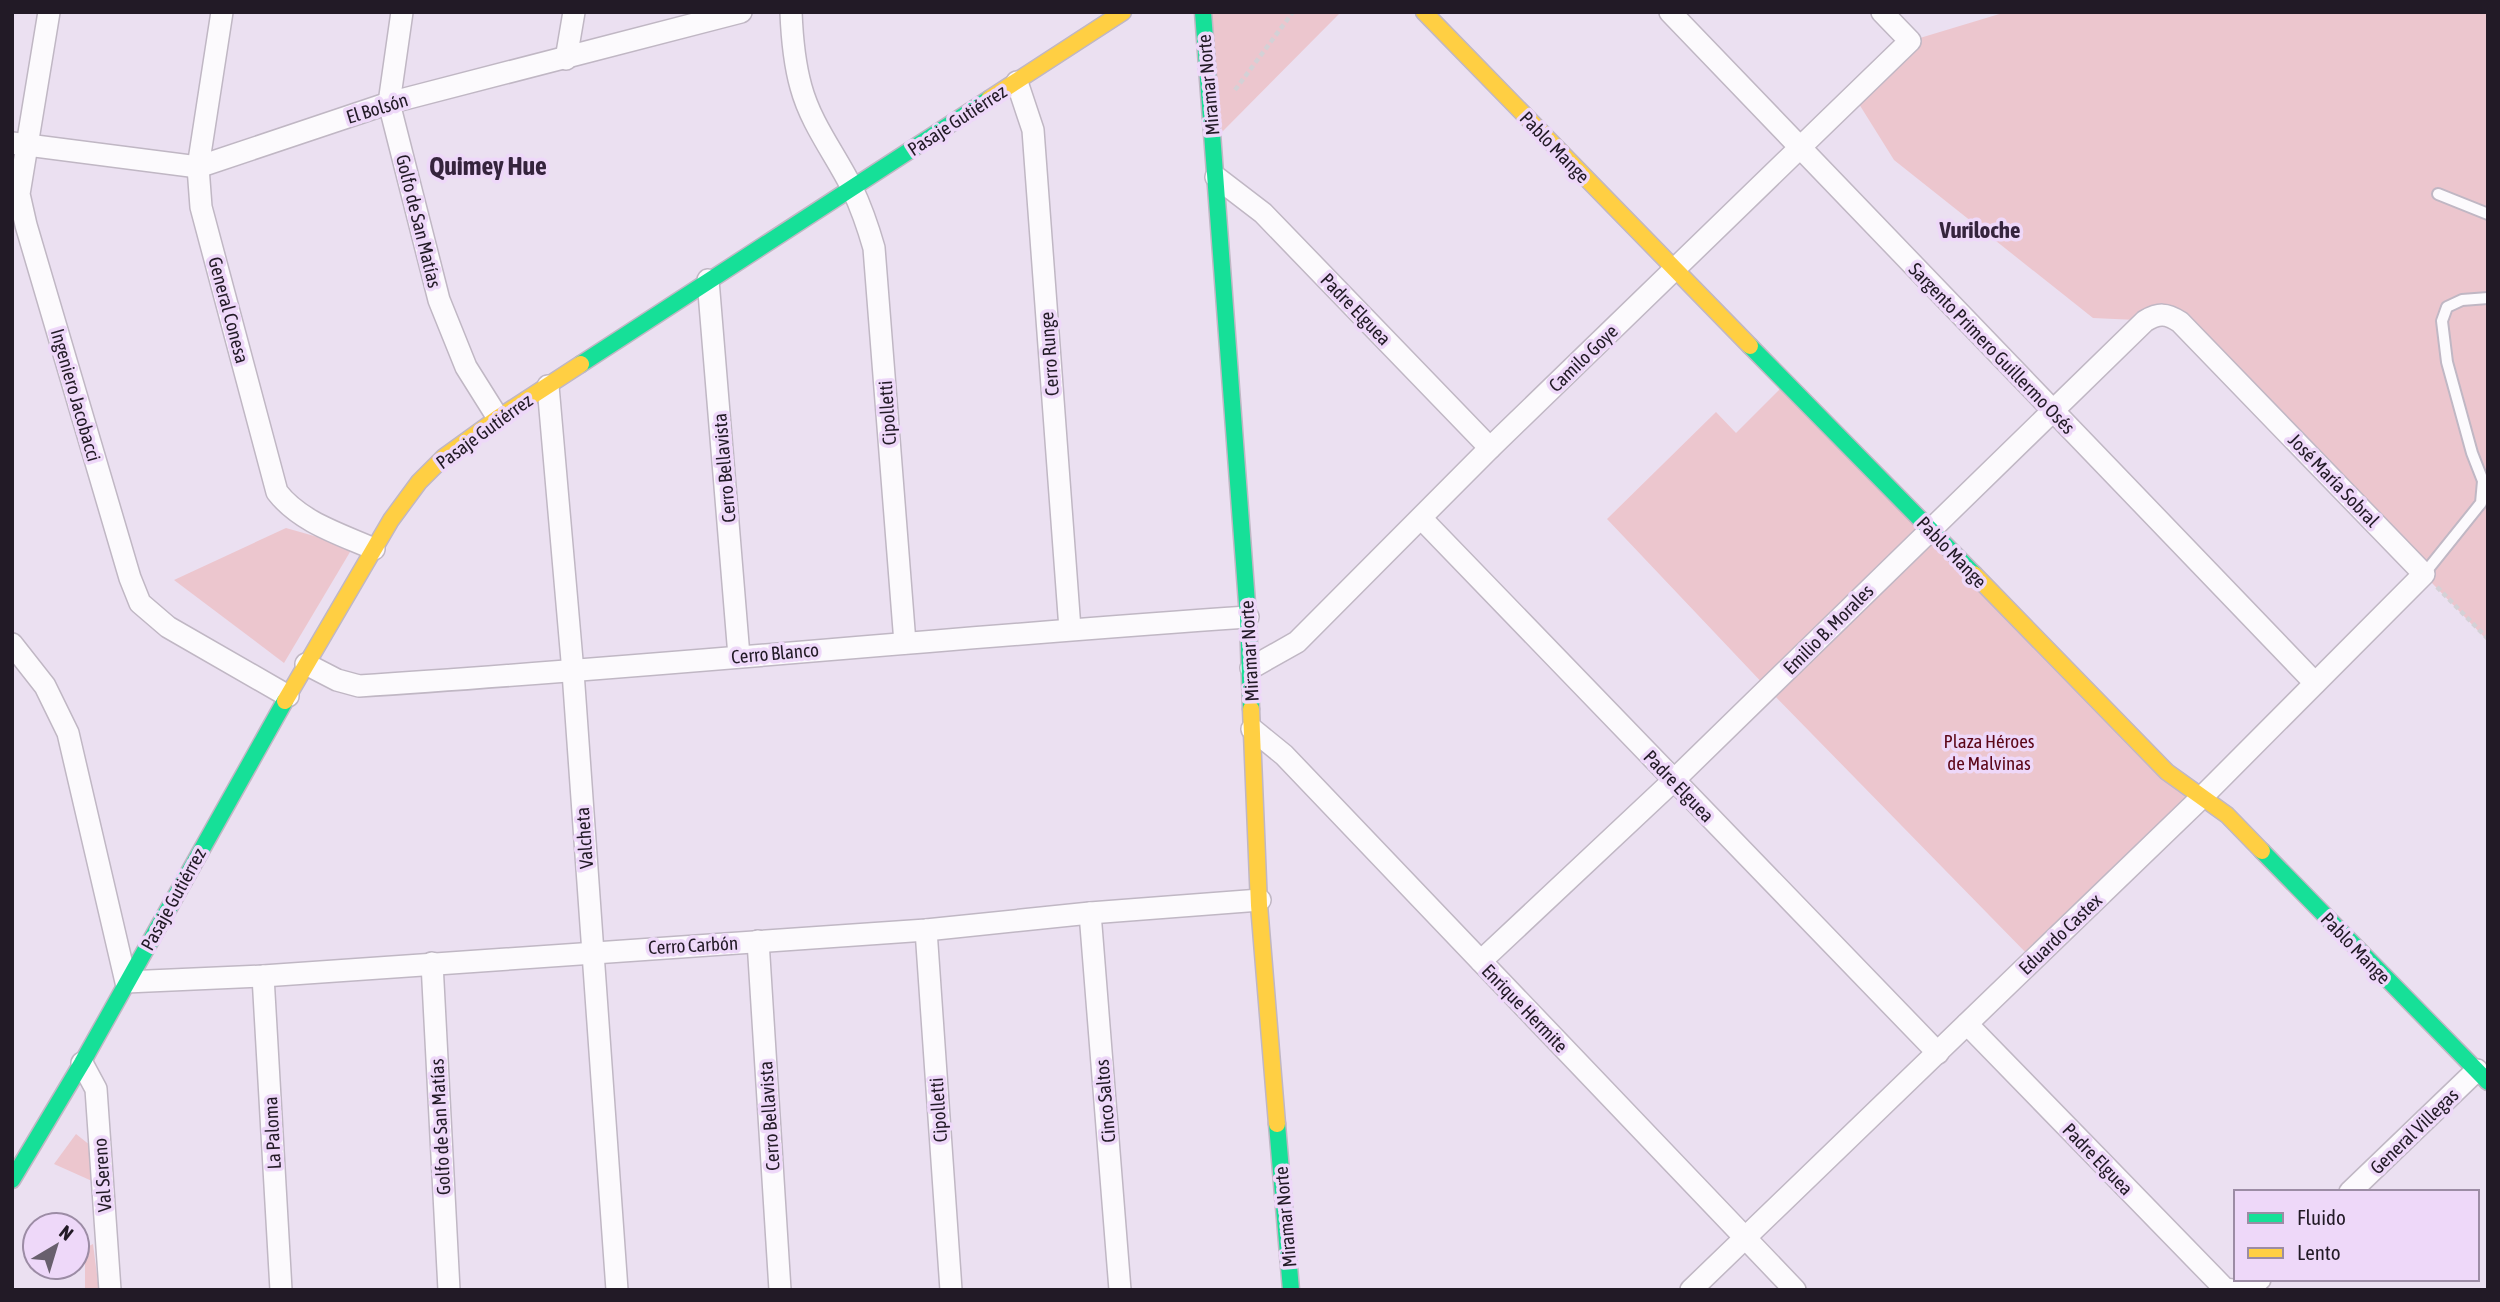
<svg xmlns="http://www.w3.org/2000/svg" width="2500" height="1302" font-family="'Asap Condensed',sans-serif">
  <rect width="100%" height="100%" fill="#ebe0f1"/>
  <g fill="#ecc6ce">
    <path d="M1210,12H1341L1222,132Z"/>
    <path d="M2006,12H2488V641L2180,322L2093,318L1894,160L1854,96L1910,41Z"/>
    <path d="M1786,383L2201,798L2033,960L1768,689L1607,519L1716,412L1736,433Z"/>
    <path d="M286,528L353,547L284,663L174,580Z"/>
    <path d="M76,1134L91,1146L92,1181L54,1164Z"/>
    <path d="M93,1244L99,1290H85V1248Z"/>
  </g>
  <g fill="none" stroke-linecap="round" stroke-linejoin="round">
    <defs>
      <g id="lane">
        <path d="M2438,194L2488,214"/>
        <path d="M2424,574L2481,503L2483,481L2472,453L2447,362L2442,321L2447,307L2462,300L2488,298"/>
      </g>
      <g id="street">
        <path d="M49,12L19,194L26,225L130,578L140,603L168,627L288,696"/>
        <path d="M222,12L198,167L201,207L277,492C300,522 340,534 374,549"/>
        <path d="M402,12L389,103L439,300L466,367L498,418"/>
        <path d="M791,12C792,38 794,62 801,87C811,124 835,154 852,188C861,207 868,227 874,248L905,643"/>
        <path d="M1670,12L2315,683"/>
        <path d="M566,59L574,12"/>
        <path d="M1017,82L1033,130L1070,629"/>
        <path d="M12,143L198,167L389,103L741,12"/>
        <path d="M1216,177L1263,213L1490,448"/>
        <path d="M708,280L739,656"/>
        <path d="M548,386L573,672L617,1290"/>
        <path d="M1421,518L1938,1053"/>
        <path d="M12,644L45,686L68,733L126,982L263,976L926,930L1090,913L1260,900"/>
        <path d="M306,664L337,680L359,686C656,667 951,637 1248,617"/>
        <path d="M1251,668L1297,642L1490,448L1910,41L1882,12"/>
        <path d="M1252,729L1284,755L1795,1290"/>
        <path d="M1090,913L1120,1290"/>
        <path d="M926,930L951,1290"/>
        <path d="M758,941L780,1290"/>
        <path d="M1481,961L1674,780L2145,321C2159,313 2166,313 2180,322L2424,574L2201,798L1691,1290"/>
        <path d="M432,963L449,1290"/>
        <path d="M263,976L281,1290"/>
        <path d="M1967,1024L2225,1289L2232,1290"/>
        <path d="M82,1063L96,1089L110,1290"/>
        <path d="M2350,1192L2477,1070"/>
        <path d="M2244,1290L2260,1279"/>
      </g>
      <g id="fast">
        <path d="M1203,12L1248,617L1251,709"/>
        <path d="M1750,346L1974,574"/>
        <path d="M581,364L989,99"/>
        <path d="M2262,851L2488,1082"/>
        <path d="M1277,1124L1291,1290"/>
        <path d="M12,1180L82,1063L285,701"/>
      </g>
      <g id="slow">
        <path d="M1424,12L1750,346"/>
        <path d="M989,99L1123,12"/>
        <path d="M1974,574L2167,772L2227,815L2262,851"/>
        <path d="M285,701L391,520L419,482L444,457L498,418L581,364"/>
        <path d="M1251,709L1259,905L1277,1124"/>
      </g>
    </defs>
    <use href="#lane" stroke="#c0b7c4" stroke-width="14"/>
    <use href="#street" stroke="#c0b7c4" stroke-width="24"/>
    <use href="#fast" stroke="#c0b7c4" stroke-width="19"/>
    <use href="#slow" stroke="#c0b7c4" stroke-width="19"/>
    <g stroke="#d4d1d6" stroke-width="4.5" stroke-dasharray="5 3.5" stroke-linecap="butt">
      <path d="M1235,90L1293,12"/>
      <path d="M2437,587L2488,639"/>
    </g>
    <use href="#lane" stroke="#fcfafd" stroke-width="10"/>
    <use href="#street" stroke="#fcfafd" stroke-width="21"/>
    <use href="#fast" stroke="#16e098" stroke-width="16"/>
    <use href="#slow" stroke="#ffcf43" stroke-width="16"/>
  </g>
  <g text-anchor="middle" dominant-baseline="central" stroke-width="7" stroke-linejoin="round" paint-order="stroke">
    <g font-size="19" fill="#221a26" stroke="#eed8f9">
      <text transform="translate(1208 85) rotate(-95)">Miramar Norte</text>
      <text transform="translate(377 108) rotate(-17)">El Bolsón</text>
      <text transform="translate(957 120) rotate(-33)">Pasaje Gutiérrez</text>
      <text transform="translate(1555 147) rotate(46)">Pablo Mange</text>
      <text transform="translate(419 221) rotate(76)">Golfo de San Matías</text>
      <text transform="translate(1356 309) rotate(46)">Padre Elguea</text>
      <text transform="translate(229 310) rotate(75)">General Conesa</text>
      <text transform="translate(1992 348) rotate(46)">Sargento Primero Guillermo Osés</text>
      <text transform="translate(1049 354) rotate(-94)">Cerro Runge</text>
      <text transform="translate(1583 358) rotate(-44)">Camilo Goye</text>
      <text transform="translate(76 395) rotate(74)">Ingeniero Jacobacci</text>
      <text transform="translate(887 413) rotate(-94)">Cipolletti</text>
      <text transform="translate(484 431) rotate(-36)">Pasaje Gutiérrez</text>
      <text transform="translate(724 468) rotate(-95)">Cerro Bellavista</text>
      <text transform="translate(2334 480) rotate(46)">José María Sobral</text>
      <text transform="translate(1952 552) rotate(46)">Pablo Mange</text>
      <text transform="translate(1828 629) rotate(-45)">Emilio B. Morales</text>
      <text transform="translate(1249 651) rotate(-93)">Miramar Norte</text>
      <text transform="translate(775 653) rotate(-5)">Cerro Blanco</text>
      <text transform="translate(1679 786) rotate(46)">Padre Elguea</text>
      <text transform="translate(584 838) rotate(-94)">Valcheta</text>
      <text transform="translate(173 899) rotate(-61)">Pasaje Gutiérrez</text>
      <text transform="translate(2060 934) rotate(-44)">Eduardo Castex</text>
      <text transform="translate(693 945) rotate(-3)">Cerro Carbón</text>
      <text transform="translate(2356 948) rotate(46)">Pablo Mange</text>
      <text transform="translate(1525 1008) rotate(46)">Enrique Hermite</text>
      <text transform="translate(1105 1101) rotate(-95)">Cinco Saltos</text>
      <text transform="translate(938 1110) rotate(-94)">Cipolletti</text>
      <text transform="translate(769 1116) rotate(-94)">Cerro Bellavista</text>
      <text transform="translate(440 1127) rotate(-93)">Golfo de San Matías</text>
      <text transform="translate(2414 1131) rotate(-44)">General Villegas</text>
      <text transform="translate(272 1133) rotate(-93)">La Paloma</text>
      <text transform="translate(2098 1159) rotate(46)">Padre Elguea</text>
      <text transform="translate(102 1175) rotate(-94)">Val Sereno</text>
      <text transform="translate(1285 1217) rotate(-95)">Miramar Norte</text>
    </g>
    <g font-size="19" fill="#5c0618" stroke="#eed8f9">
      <text x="1989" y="741">Plaza Héroes<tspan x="1989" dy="22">de Malvinas</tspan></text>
    </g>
    <g font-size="23" font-weight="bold" fill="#35243d" stroke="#eed8f9">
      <text x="1980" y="230">Vuriloche</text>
    </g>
    <g font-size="26" font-weight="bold" fill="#35243d" stroke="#eed8f9">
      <text x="488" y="166">Quimey Hue</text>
    </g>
  </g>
  <rect width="2500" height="1302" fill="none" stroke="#221a26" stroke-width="28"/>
  <rect x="2234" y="1190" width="245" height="91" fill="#eed8f9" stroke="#9c8ca5" stroke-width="2"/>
  <rect x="2248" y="1213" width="35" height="10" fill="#16e098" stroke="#9c8ca5" stroke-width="2"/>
  <text x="2297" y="1225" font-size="21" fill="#221a26">Fluido</text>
  <rect x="2248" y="1248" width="35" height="10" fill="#ffcf43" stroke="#9c8ca5" stroke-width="2"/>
  <text x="2297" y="1260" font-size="21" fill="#221a26">Lento</text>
  <g transform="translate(56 1246) rotate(38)"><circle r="33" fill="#eed8f9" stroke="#9c8ca5" stroke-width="2"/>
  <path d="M0-5L12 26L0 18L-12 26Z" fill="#685f6d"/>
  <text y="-10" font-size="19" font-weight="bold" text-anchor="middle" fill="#221a26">N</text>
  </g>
</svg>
